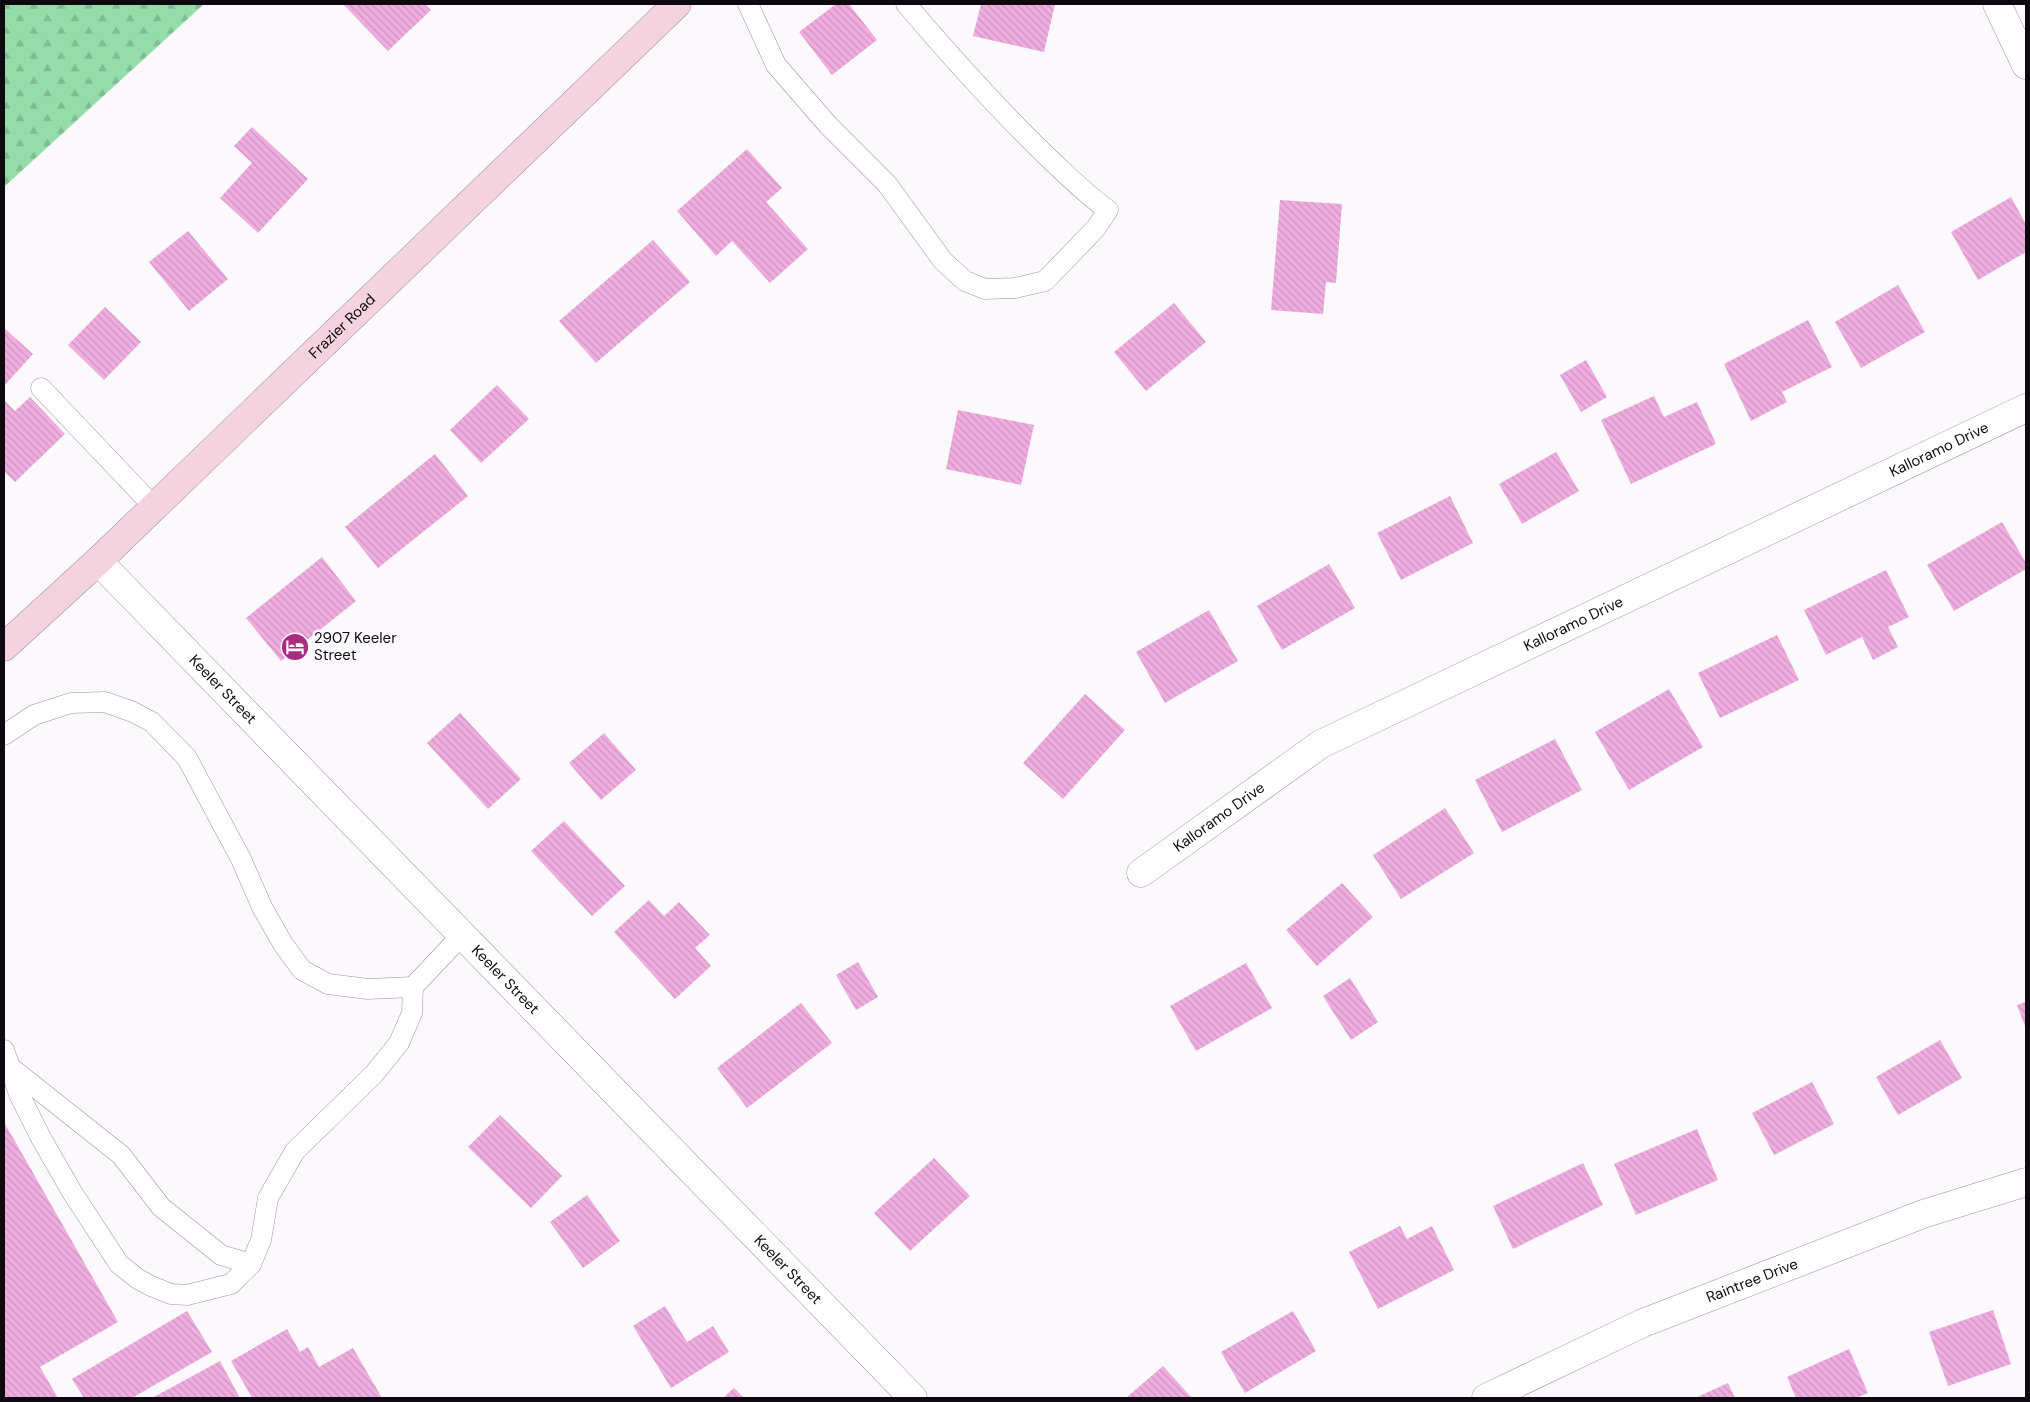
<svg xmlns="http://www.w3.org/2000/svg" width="2030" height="1402" font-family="'DM Sans',sans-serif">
  <defs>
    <pattern id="forest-firs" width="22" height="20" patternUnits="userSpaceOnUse" patternTransform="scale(1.25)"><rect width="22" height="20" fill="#94ddab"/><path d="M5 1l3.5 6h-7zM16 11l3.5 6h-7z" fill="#7ebc92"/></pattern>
    <pattern id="building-back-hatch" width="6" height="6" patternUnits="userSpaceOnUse" patternTransform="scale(1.25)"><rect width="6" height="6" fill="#f0ade0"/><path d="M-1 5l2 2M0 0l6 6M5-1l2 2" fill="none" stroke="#cd94bf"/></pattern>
  </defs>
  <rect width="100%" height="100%" fill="#fcf9fd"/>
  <path fill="url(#forest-firs)" d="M4,4H204L4,187Z"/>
  <g fill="url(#building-back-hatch)">
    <path d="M343,4H425L431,10L388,51Z"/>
    <path d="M836,4H849L877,40L832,75L799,32Z"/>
    <path d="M981,4H1055L1044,52L973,36Z"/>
    <path d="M252,127L308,179L258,233L220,198L252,163L234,146Z"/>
    <path d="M747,149L782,188L766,202L808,249L770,283L732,241L716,256L677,211Z"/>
    <path d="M2011,197L2026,224V252L1978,280L1951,232Z"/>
    <path d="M1280,200L1342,204L1336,283L1326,282L1323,314L1271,310Z"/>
    <path d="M188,231L228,279L189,311L149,262Z"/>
    <path d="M653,240L690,282L596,363L559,321Z"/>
    <path d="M1898,285L1925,332L1861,368L1835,322Z"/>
    <path d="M1174,303L1206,342L1146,391L1114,352Z"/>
    <path d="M105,307L141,342L104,380L68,345Z"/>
    <path d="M1808,320L1832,367L1782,392L1787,402L1751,421L1724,364Z"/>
    <path d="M4,328L33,354L5,385L4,384Z"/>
    <path d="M1586,360L1607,397L1581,412L1560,375Z"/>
    <path d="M497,385L529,419L481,463L450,430Z"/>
    <path d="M1654,396L1664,417L1697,402L1716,444L1631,484L1601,420Z"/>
    <path d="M30,397L65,434L15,482L4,471V400L15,411Z"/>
    <path d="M958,410L1034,425L1021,485L946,469Z"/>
    <path d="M1556,452L1579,491L1522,524L1499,484Z"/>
    <path d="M435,454L468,496L378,568L345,527Z"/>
    <path d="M1450,496L1473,543L1401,580L1377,533Z"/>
    <path d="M2002,522L2026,563V569L1954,611L1927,565Z"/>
    <path d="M322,557L356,601L281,661L246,618Z"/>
    <path d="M1329,564L1355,608L1282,650L1257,606Z"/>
    <path d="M1886,570L1909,617L1888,627L1898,647L1873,660L1862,637L1826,655L1804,610Z"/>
    <path d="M1209,610L1238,661L1165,703L1136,652Z"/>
    <path d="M1777,635L1799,680L1720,718L1698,673Z"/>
    <path d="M1669,689L1703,747L1629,790L1595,732Z"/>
    <path d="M1085,694L1125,730L1063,799L1023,763Z"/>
    <path d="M460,713L521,779L488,809L427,743Z"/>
    <path d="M604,733L636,770L601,800L569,763Z"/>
    <path d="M1555,739L1582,790L1502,832L1475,780Z"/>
    <path d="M1445,808L1474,853L1401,899L1373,855Z"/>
    <path d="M564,821L625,886L592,916L531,851Z"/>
    <path d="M1342,883L1373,917L1317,966L1286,930Z"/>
    <path d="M649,900L664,916L679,902L710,935L695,948L711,966L675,999L614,932Z"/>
    <path d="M858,962L878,997L856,1010L836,975Z"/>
    <path d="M1246,963L1272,1008L1196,1051L1170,1006Z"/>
    <path d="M1350,978L1378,1022L1351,1040L1323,996Z"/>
    <path d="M2026,1002V1029L2017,1005Z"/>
    <path d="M801,1003L832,1043L747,1108L717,1068Z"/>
    <path d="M1940,1040L1962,1078L1898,1115L1876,1077Z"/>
    <path d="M1812,1082L1834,1124L1774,1155L1752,1113Z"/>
    <path d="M500,1115L562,1176L531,1208L468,1147Z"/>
    <path d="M4,1122L118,1322L40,1367L58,1398H4Z"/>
    <path d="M1697,1129L1718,1180L1636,1215L1614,1164Z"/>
    <path d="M934,1158L970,1196L910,1251L874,1213Z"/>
    <path d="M1583,1163L1603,1205L1513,1249L1493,1206Z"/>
    <path d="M587,1195L620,1241L583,1268L550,1222Z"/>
    <path d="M1400,1226L1407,1239L1432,1226L1454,1270L1378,1309L1349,1252Z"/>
    <path d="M665,1306L687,1342L713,1326L729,1352L671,1388L633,1326Z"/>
    <path d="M1993,1310L2011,1364L1948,1386L1929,1332Z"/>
    <path d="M187,1311L212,1352L132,1398H84L72,1379Z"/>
    <path d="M1293,1311L1316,1351L1245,1393L1221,1352Z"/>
    <path d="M287,1329L300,1352L308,1347L319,1367L353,1348L382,1398H252L231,1361Z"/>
    <path d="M1849,1349L1868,1393L1856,1398H1796L1787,1377Z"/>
    <path d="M220,1361L240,1398H152Z"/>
    <path d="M1163,1366L1192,1398H1126Z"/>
    <path d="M1728,1383L1735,1398H1695Z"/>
    <path d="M734,1388L744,1398H723Z"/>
  </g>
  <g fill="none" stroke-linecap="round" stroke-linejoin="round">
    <defs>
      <g id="lane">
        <path d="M748,4L776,65L828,125L887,184L943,261L965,281L985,289L1015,288L1045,281L1096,228L1108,210C1088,196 1071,179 1054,163C1001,113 953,59 906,4"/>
        <path d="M41,388L154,507"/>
        <path d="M4,735L34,715L71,703L105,702L133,712L152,722L187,758L241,859L262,907L283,944L302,970L328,984L368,989L413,987"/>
        <path d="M4,1050L10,1067L121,1155L161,1207L221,1255L251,1264L261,1240L268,1198L295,1151L374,1074L399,1043L412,1013L413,987L462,935"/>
        <path d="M10,1067L19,1094L41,1138L72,1192L119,1264L138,1279L151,1286L171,1294L187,1295L231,1284L251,1264"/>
      </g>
      <g id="street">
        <path d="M1997,4L2026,65"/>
        <path id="s1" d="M98,561L913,1398"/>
        <path id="s2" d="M1141,873L1321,744L2026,408"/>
        <path id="s3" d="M1486,1398L1643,1323L1923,1214L2026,1182"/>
      </g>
      <g id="secondary">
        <path id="s4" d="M4,647L98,561L677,4"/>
      </g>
    </defs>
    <use href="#lane" stroke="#9e90a5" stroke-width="21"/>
    <use href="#street" stroke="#9e90a5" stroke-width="29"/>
    <use href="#secondary" stroke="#9e90a5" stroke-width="29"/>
    <use href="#lane" stroke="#fff" stroke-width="20"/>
    <use href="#street" stroke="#fff" stroke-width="28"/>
    <use href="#secondary" stroke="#f4d2de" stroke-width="28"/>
  </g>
  <defs>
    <symbol id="hotel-disc" viewBox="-11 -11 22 22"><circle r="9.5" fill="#a92d7f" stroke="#fcf9fd"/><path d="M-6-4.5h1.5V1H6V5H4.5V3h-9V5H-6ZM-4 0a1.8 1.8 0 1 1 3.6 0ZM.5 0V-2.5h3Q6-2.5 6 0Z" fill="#fff"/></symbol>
  </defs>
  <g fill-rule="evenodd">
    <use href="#hotel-disc" x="279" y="631" width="32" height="32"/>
  </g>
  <g text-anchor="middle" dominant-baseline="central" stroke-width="5" stroke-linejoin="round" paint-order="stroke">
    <g font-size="15" fill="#0e0911" stroke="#fcf9fd">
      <text stroke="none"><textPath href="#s4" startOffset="466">Frazier Road</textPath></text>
      <text stroke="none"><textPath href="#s2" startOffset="906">Kalloramo Drive</textPath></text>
      <text stroke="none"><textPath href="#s2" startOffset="501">Kalloramo Drive</textPath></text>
      <text stroke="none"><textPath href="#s1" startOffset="179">Keeler Street</textPath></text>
      <text stroke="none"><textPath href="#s2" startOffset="96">Kalloramo Drive</textPath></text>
      <text stroke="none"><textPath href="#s1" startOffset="584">Keeler Street</textPath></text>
      <text stroke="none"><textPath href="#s1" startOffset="989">Keeler Street</textPath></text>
      <text stroke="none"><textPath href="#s3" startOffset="291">Raintree Drive</textPath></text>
    </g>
    <g font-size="15" fill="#0e0911" stroke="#fcf9fd" text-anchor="start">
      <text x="314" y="638">2907 Keeler<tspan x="314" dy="17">Street</tspan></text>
    </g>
  </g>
  <rect width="2030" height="1402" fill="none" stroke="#0e0911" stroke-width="10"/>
</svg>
